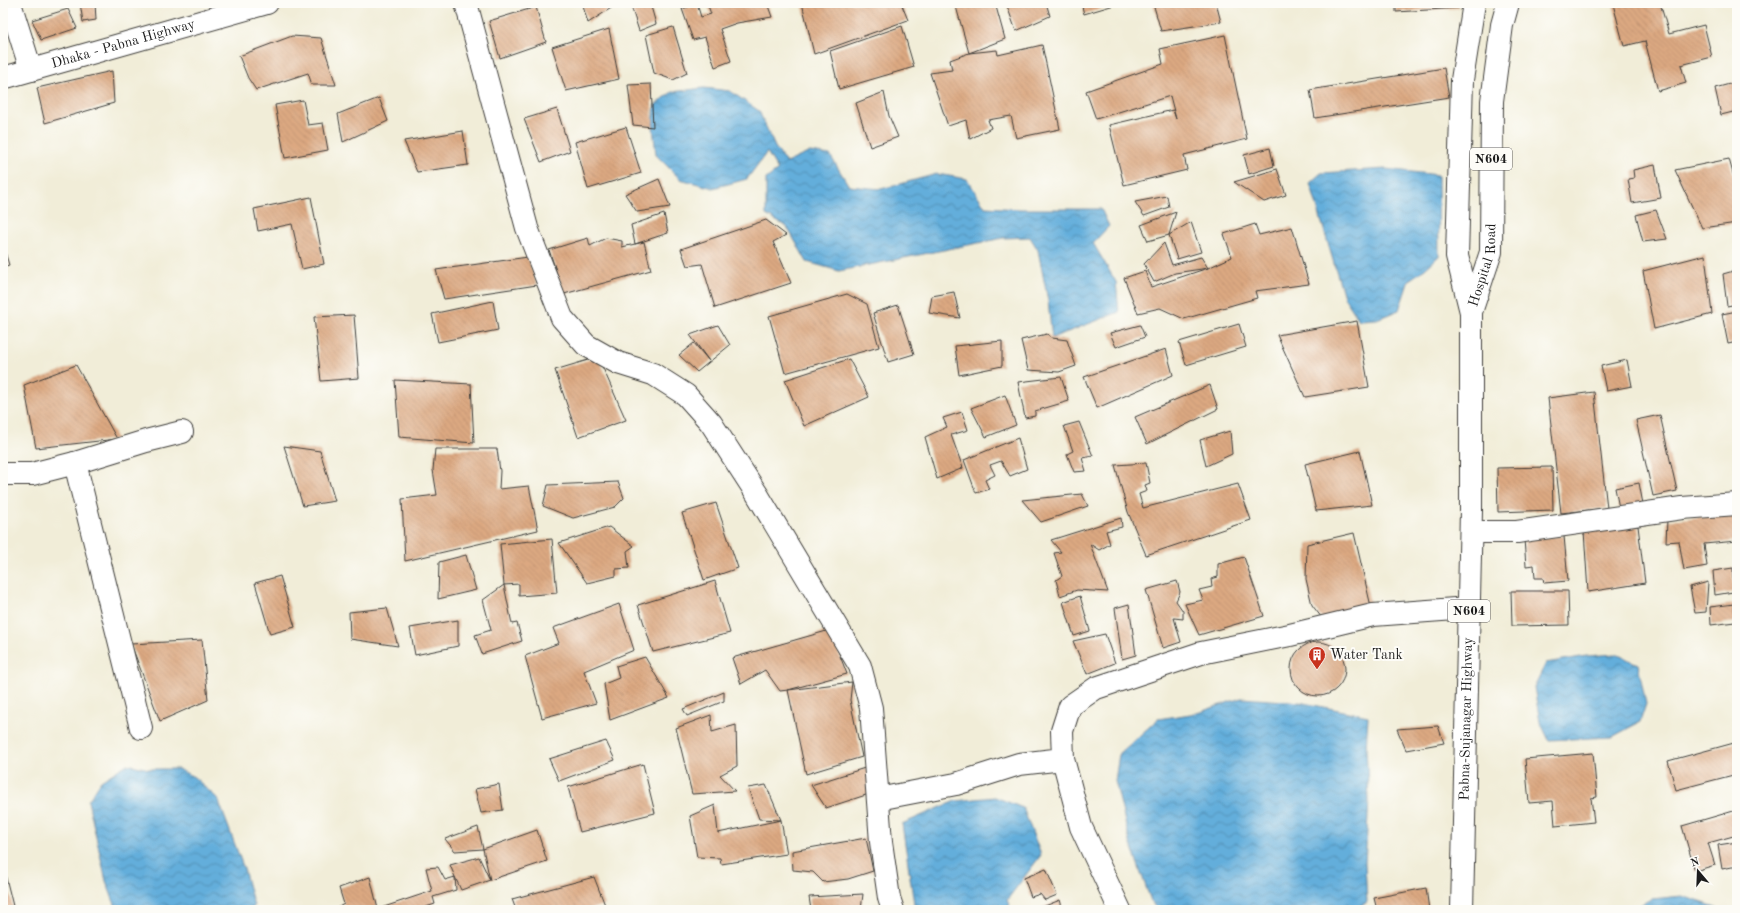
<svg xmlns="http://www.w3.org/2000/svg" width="1740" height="913" font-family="'Old Standard TT',serif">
  <defs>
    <pattern id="water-waves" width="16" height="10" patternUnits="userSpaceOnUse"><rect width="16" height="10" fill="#63aedb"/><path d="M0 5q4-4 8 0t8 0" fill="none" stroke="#518db1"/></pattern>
    <pattern id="building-back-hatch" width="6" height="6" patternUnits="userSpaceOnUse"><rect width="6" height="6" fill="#dca881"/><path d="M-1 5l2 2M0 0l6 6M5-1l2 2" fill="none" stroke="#bc906f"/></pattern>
  </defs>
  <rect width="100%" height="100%" fill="#fdfcf7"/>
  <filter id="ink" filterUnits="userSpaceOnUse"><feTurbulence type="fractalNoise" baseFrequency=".025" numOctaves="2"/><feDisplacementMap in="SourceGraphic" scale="8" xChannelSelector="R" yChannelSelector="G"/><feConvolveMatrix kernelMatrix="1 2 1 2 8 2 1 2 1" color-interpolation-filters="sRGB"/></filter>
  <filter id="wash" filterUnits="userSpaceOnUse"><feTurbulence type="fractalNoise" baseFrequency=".012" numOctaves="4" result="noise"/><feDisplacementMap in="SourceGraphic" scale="16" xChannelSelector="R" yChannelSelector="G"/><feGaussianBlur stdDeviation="0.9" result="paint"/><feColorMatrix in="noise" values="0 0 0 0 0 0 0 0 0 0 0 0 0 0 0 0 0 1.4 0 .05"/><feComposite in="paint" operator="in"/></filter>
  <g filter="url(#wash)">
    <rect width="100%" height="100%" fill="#f1edd8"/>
    <g fill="url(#water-waves)" stroke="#40657c">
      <path d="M704,88L730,91L759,111L775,147L786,163L810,152L830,155L849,186L881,189L937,174L967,179L985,207L1019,209H1101L1109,226L1093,243L1116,282L1119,312L1052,338L1048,301L1038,250L1030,237L1003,238L839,271L807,262L787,227L766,215V179L778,170L767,152L747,179L713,188L680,179L656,155L653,127L655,105L672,92Z"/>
      <path d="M1386,169L1438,175L1439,256L1425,269L1409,280L1399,310L1377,319L1359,320L1344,297L1310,183L1321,173Z"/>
      <path d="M1616,654L1638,664L1646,704L1640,722L1612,737L1549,740L1540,722L1534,687L1546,663L1587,656Z"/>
      <path d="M1241,698L1299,702L1368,716L1366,750L1369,800L1365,863L1367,902L1356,910H1157L1151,901L1130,842L1115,781L1119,754L1158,719L1197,713Z"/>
      <path d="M127,764L149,769H178L194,777L218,799L244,869L254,906L252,910H117L106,881L88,801L101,781Z"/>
      <path d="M995,797L1023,808L1041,855L1007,900L1011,910H915L902,824L955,801Z"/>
      <path d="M1682,896L1716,907L1720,910H1632L1652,899Z"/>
    </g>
    <g id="blocks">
      <g fill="url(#building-back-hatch)">
        <path d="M80,3H95L96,20L83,22Z"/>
        <path d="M582,3H619L588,23Z"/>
        <path d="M630,3H650L656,24L639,31Z"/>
        <path d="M707,3H767L772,17L737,23L720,29L731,61L715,67L705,37L693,40L682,9L697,4L701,17L711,14Z"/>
        <path d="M802,3H901L908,20L814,54Z"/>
        <path d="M955,3H995L1005,39L969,53Z"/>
        <path d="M1006,3H1046L1050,16L1016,31Z"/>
        <path d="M1081,3H1121L1084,14Z"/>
        <path d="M1153,3H1216L1221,22L1161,31Z"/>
        <path d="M1396,3H1458L1459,8L1396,12Z"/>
        <path d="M1618,3H1660L1669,34L1704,25L1712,57L1681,65L1686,83L1658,91L1645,41L1624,46L1613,4Z"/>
        <path d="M536,7L546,42L500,58L489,21Z"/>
        <path d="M68,9L77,28L41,40L32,20Z"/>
        <path d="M902,26L914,67L839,89L830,51Z"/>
        <path d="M673,27L687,73L673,80L654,73L646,35Z"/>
        <path d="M609,29L619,79L566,91L552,47Z"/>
        <path d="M1225,35L1247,139L1184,155L1187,170L1124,185L1109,125L1173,110L1176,119L1170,96L1096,119L1086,91L1163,64L1160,49Z"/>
        <path d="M292,36L321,38L336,85H312L308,73L256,90L248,78L239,56Z"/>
        <path d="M1042,45L1060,129L1016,138L1011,116L988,120L991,128L970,139L966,120L948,126L930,73L952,70L950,60L969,53L997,50L998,55Z"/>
        <path d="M1444,68L1449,97L1315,118L1310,90Z"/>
        <path d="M112,71L114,103L45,123L37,88Z"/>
        <path d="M1737,82V111L1721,115L1715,88Z"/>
        <path d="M651,84L653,127L633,125L628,85Z"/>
        <path d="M884,92L889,116L898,137L870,147L856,103Z"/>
        <path d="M379,98L388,121L343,142L338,114Z"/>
        <path d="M303,100L308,125L323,123L328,150L285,158L275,105Z"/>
        <path d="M557,109L570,151L541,162L524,119Z"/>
        <path d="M626,127L641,173L588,189L575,142Z"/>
        <path d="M463,131L468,165L417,172L404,141Z"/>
        <path d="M1270,148L1274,166L1249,174L1244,155Z"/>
        <path d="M1729,159L1737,188V223L1702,228L1675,170Z"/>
        <path d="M1655,165L1661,198L1632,203L1628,179L1634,178L1633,170Z"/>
        <path d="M1277,169L1286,195L1264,202L1234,182Z"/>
        <path d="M659,179L670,207L637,212L625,194Z"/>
        <path d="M1167,196L1169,207L1144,216L1135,202Z"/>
        <path d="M311,197L324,264L302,269L292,224L258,231L254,209Z"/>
        <path d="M1656,210L1667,239L1643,242L1636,215Z"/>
        <path d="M1176,212L1169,235L1191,222L1201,252L1177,259L1169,235L1148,241L1141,225Z"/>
        <path d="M664,214L668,233L635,244L631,225Z"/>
        <path d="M766,220L786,235L773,242L791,283L715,308L702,264L687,266L681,249Z"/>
        <path d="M1255,224L1259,235L1292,227L1309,284L1255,291L1257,298L1184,319L1160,308L1138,313L1124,278L1145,271L1151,287L1208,268L1175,273L1154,282L1144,264L1164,243L1172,265L1201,257L1208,268L1232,257L1224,234Z"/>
        <path d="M588,238L590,246L606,238L622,241V247L644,242L651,270L564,294L549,250Z"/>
        <path d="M3,245L9,265L3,267Z"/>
        <path d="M1705,255L1712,314L1654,329L1643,271Z"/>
        <path d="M528,257L537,285L444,299L436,270Z"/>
        <path d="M1737,270V304L1727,306L1723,274Z"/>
        <path d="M954,292L960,318L929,313L932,296Z"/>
        <path d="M847,294L867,304L879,347L785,373L769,316Z"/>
        <path d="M493,301L498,330L438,342L432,314Z"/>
        <path d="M898,305L914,354L888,362L873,313Z"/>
        <path d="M1737,311V342L1728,344L1722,314Z"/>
        <path d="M354,315L359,378L321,381L314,317Z"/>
        <path d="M1357,321L1369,387L1305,397L1277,335Z"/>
        <path d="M1239,324L1246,347L1186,365L1179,342Z"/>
        <path d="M718,325L730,345L697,372L679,355L694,343L709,361L690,335Z"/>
        <path d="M1140,325L1145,337L1116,347L1110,333Z"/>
        <path d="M1047,334L1052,338L1067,340L1076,366L1059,372L1028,370L1021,340Z"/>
        <path d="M1002,341V366L959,375L955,346Z"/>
        <path d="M1166,349L1173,375L1097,408L1084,377Z"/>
        <path d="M598,357L626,420L578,437L555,370Z"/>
        <path d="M849,359L869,397L804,426L785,380Z"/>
        <path d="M1627,360L1632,386L1606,391L1601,366Z"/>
        <path d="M76,365L117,439L36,448L24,385Z"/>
        <path d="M1061,377L1069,401L1035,411V416L1025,418L1018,382Z"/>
        <path d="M395,380L471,384L474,443L399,437Z"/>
        <path d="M1210,385L1218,409L1147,444L1135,417Z"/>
        <path d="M1594,392L1607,508L1561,513L1548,398Z"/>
        <path d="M1005,395L1016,425L986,437L971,408Z"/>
        <path d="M962,412L968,430L951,435L963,468L937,479L925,437L947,427L943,418Z"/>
        <path d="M1660,415L1677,491L1653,496L1636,420Z"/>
        <path d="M1079,422L1093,456L1082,458L1086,471L1074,472L1067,454L1073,451L1064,426Z"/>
        <path d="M1230,431L1232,454L1206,466L1200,440Z"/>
        <path d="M1018,438L1027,469L1010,476L1001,461L990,465L995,475L985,480L989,489L976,493L964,460Z"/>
        <path d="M284,446L320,451L335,501L303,506Z"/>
        <path d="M435,449H497L500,471L499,489L529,486L538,530L405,561L402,499L437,495L433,470Z"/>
        <path d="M1360,451L1372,505L1316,511L1305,464Z"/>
        <path d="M1146,463L1150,483L1145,485L1147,491L1139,494L1143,508L1238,484L1251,520L1146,555L1128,512L1115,465Z"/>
        <path d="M1552,467L1553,510L1498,512L1497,468Z"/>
        <path d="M618,482L624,498L615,507L573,518L543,506L548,485Z"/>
        <path d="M1639,483L1643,504L1619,508L1615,488Z"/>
        <path d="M1082,494L1088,506L1041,522L1022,500Z"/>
        <path d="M716,503L738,568L704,580L682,513Z"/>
        <path d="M1737,514V541L1704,544L1707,566L1684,570L1679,541L1666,542L1667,520Z"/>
        <path d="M1121,518L1122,527L1106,531L1110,544L1099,550L1090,544L1108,592L1077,590L1060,596L1056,580L1062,576L1054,553L1061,552L1051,540Z"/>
        <path d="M1638,526L1645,583L1588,592L1584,531Z"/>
        <path d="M609,527L634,546L627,551L629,568L616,569V576L587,583L559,543Z"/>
        <path d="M1354,533L1372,611L1325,622L1312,605L1306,579L1307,544Z"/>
        <path d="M1564,536L1568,581L1544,583L1543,578H1535L1534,565L1526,566L1524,539Z"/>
        <path d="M552,539L557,593L519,596V584L504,585L500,544Z"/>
        <path d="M466,555L476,590L438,599L439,562Z"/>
        <path d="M1244,557L1264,616L1199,635L1185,604L1203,600L1199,590L1212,587L1211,579L1218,577V564Z"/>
        <path d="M1733,568V592L1715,595L1713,571Z"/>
        <path d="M280,576L295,627L270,634L255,583Z"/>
        <path d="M715,581L730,633L653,652L638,605Z"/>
        <path d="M1177,581L1180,592L1176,601L1183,611V619L1174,618L1181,642L1163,648L1146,590Z"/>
        <path d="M1708,582L1706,612L1695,613L1690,587Z"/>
        <path d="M504,585L512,624L517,623L522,641L482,654L475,635L491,630L483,600Z"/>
        <path d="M1511,591H1568L1569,625L1512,626Z"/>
        <path d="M1080,596L1090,631L1074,636L1063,602Z"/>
        <path d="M619,604L634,650L584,671L596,703L542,718L525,656L559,643L553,628Z"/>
        <path d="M1129,604L1136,655L1122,659L1115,608Z"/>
        <path d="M1734,604L1735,622L1711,625L1710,607Z"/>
        <path d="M387,608L398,646L350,639L349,612Z"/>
        <path d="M458,620V646L415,655L410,628Z"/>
        <path d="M830,630L847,674L788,690L852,682L850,700L862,757L806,774L788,690L780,691L765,670L741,684L732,658Z"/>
        <path d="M1105,634L1115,663L1087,674L1073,641Z"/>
        <path d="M202,640L208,700L160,721L131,644Z"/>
        <circle cx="1318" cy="669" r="27"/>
        <path d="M645,657L669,698L610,720L604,684L619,678L616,666Z"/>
        <path d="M724,692V701L687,716L683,709Z"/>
        <path d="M711,715L712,732L736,725L737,766L720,775L735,791L692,794L676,728Z"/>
        <path d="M1438,726L1444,743L1406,750L1397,729Z"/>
        <path d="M606,741L615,760L559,781L549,759Z"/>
        <path d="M1734,743L1737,754V774L1676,790L1668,761Z"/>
        <path d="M1593,753L1597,797L1591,798L1594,822L1555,826L1553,801L1529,803L1525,759Z"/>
        <path d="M643,764L655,813L580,832L568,787Z"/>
        <path d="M868,767L869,794L826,808L811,785Z"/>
        <path d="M499,784L503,810L481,813L475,789Z"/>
        <path d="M766,785L781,820L787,854L721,864L720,858L697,857L690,816L715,805L718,833L781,820L759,819L748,788Z"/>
        <path d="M1737,810V835L1708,843L1715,865L1695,871L1682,826Z"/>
        <path d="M478,827L483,849L455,851L445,839Z"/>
        <path d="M537,830L547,861L490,880L483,849Z"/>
        <path d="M866,838L873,871L848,879L823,882L813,872L793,870L792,851Z"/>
        <path d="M1737,842V866L1722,869L1718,845Z"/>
        <path d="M479,857L490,880L461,890L455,877L456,890L433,897L435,904L417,910H333L344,904L339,888L370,877L378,909L432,891L426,868L438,867L445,880L455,877L450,865Z"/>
        <path d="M1046,869L1057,895L1045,900L1040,894L1031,897L1024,878Z"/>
        <path d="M5,874L14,910H3V875Z"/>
        <path d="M594,877L605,905L586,910H516L512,899Z"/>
        <path d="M1426,888L1429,910H1377L1374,898Z"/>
        <path d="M863,894L861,910H811L809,897Z"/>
        <path d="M1060,900L1063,910H1035Z"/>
      </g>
    </g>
  </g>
  <g filter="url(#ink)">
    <use href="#blocks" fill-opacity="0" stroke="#3c3b38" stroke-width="1"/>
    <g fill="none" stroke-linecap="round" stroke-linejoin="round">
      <defs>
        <g id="minor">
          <path d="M10,3L31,70"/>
          <path d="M466,3L527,228L562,318L586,345L618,363L653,374L686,395L711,423L757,494L860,666L871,708L881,842L889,898L893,910"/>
          <path d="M75,463L141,728"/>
          <path d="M3,474H32L75,463L146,441L182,432"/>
          <path d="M1471,532H1517L1682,508L1737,504"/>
          <path d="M1063,759L1081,827L1120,910"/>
          <path d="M878,799L956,784L1019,764L1063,759L1062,731L1070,706L1096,688L1201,653L1290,635L1373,615L1469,608"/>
        </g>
        <g id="major">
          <path id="s1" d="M3,78L267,3"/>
        </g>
        <g id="highway">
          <path id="s2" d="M1471,312L1491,252L1492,101L1502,25L1508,3"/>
          <path id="s3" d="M1462,910L1471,510V312L1457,256L1462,80L1474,3"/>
        </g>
      </defs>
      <use href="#minor" stroke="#3c3b38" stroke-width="24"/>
      <use href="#major" stroke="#3c3b38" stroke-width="24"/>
      <use href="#highway" stroke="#3c3b38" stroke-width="24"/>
      <use href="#minor" stroke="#fff" stroke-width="22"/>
      <use href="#major" stroke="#fff" stroke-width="22"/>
      <use href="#highway" stroke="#fff" stroke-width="22"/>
    </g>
  </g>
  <defs>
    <symbol id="building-pin" viewBox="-11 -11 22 30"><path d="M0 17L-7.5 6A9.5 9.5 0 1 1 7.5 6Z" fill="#c8321e" stroke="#fdfcf7"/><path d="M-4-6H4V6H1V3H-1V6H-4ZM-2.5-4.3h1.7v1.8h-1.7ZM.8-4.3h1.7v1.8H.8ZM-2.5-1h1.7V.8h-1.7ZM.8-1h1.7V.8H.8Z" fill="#fff"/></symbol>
  </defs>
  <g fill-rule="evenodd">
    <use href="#building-pin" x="1307" y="645" width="20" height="27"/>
  </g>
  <g text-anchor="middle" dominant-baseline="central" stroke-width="4" stroke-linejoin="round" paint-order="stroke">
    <g fill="#fdfcf7" stroke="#605f5e" stroke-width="1">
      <rect x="1470" y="148" width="42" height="22" rx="3"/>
      <rect x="1448" y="600" width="42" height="22" rx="3"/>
    </g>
    <g font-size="13" font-weight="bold" fill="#1c1c1c">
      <text x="1491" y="159">N604</text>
      <text x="1469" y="611">N604</text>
    </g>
    <g font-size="14" fill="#1c1c1c" stroke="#fdfcf7">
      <text stroke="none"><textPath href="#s1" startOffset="125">Dhaka - Pabna Highway</textPath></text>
      <text stroke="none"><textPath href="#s2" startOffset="49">Hospital Road</textPath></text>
      <text stroke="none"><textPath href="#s3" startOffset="191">Pabna-Sujanagar Highway</textPath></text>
    </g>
    <g font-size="14" fill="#1c1c1c" stroke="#fdfcf7" text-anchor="start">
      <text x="1330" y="655">Water Tank</text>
    </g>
  </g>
  <rect width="1740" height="913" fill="none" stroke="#fdfcf7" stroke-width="16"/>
  <g transform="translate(1698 871) rotate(341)" stroke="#fdfcf7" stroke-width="3" paint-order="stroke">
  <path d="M0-3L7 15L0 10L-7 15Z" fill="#1c1c1c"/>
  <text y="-6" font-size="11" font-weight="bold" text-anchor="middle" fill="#1c1c1c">N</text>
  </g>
</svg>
